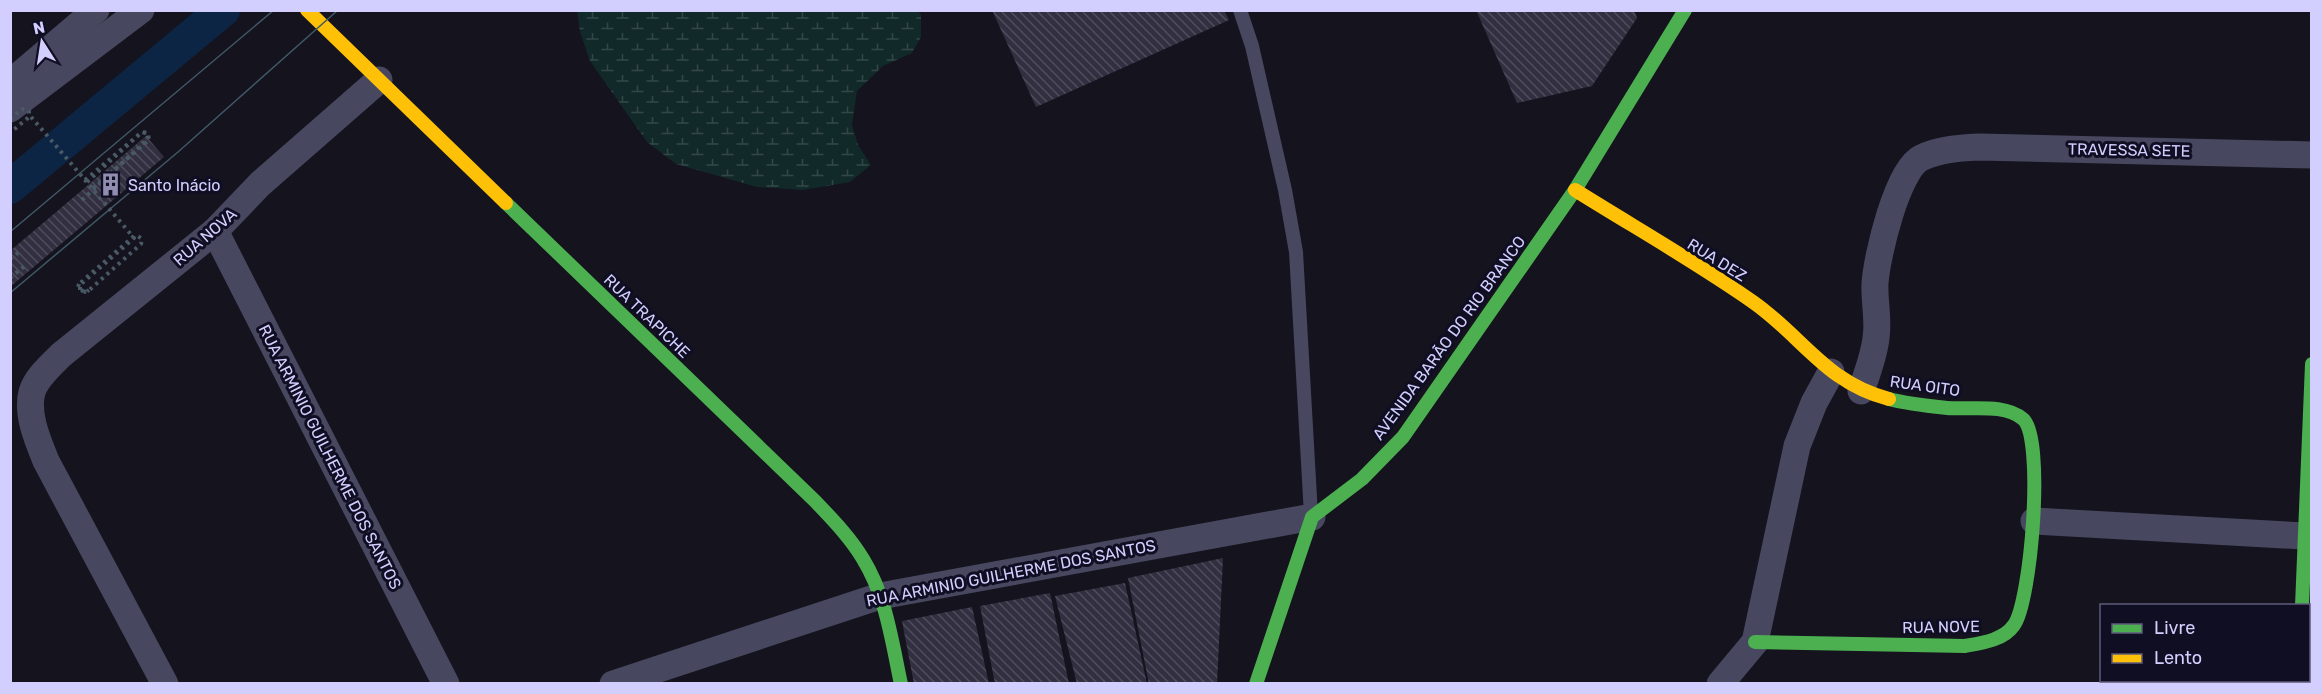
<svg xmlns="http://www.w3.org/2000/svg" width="2322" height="694" font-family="Rubik,sans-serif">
  <defs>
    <pattern id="wetland-marsh" width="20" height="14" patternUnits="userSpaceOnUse" patternTransform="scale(1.5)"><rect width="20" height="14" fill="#112928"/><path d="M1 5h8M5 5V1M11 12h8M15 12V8" fill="none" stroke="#334748"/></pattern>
    <pattern id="building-back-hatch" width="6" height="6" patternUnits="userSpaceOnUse" patternTransform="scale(1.5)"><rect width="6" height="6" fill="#323040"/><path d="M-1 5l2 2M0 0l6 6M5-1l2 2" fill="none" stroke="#4f4d5d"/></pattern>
  </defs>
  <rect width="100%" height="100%" fill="#14131e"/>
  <path fill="url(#wetland-marsh)" d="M577,10L918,11L921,15V37L912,53L883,66L857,91L852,125L858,145L871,165L850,182L803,190L757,187L676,164L647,142L590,61L580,32Z"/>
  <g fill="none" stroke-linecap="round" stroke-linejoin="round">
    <path stroke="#0d2544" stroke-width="34" d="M10,187L223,10"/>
  </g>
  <g fill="url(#building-back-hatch)">
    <path d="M992,10H1224L1229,20L1036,107Z"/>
    <path d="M1476,10H1634L1637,18L1592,86L1517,103Z"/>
    <path d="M146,136L164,157L10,287V251Z"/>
    <path d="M1223,558L1217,684H1149L1128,578Z"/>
    <path d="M1125,583L1147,684H1077L1055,596Z"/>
    <path d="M1050,593L1069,684H995L980,606Z"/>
    <path d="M972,607L989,684H914L902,621Z"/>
  </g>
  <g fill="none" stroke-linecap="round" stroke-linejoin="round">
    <g stroke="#495965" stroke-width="4" stroke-dasharray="3 4.5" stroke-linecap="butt">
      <path d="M82,200L148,139V133L142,132"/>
      <path d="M10,259L18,253"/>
      <path d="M10,278L27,264"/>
      <path d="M79,284L78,287L85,293L89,290"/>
    </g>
    <path stroke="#47485f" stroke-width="14" d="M1240,10L1252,46L1285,190L1296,252L1311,515"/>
    <g stroke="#47485f" stroke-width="27">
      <path d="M10,83L96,10"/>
      <path d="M10,109L141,10"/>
      <path d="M215,231L446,684"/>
      <path d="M1861,391C1867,374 1874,356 1876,338C1879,320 1874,301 1875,283C1877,256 1897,170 1921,158C1939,149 1960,148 1979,147L2312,155"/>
      <path d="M2034,521L2304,536"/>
      <path d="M165,684L46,461C38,441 26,414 32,392C36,378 51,365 61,355L215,231L260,184L379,80"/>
      <path d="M613,684L880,596L1312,517"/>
      <path d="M1720,684L1755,642L1797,446L1814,403L1831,372"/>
    </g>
    <g stroke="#4caf50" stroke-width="14">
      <path d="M506,203L815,501C832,519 850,537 863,559C886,596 892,642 901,684"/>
      <path d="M2302,606L2312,364"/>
      <path d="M1755,642L1965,646C1982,643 2004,640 2014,625C2031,602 2045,438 2023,419C2004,403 1971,410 1947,408C1928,406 1908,404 1889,399"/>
      <path d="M1256,684L1312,517L1362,479L1403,437L1575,190L1685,10"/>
    </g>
    <g stroke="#ffc107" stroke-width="14">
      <path d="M307,10L506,203"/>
      <path d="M1575,190C1634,227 1696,262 1753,302C1803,337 1826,383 1889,399"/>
      <path d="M2299,680V684"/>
    </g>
    <g stroke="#405967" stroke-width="1.5">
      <path d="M10,232L274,10"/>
      <path d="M10,293L178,152L338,10"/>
    </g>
    <g stroke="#495965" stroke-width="4" stroke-dasharray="3 4.5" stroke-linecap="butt">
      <path d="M31,117C66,157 100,198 134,238L80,285V291L87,292L141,244L142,239L138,236H134L79,284"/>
      <path d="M10,119L22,109L29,111V117L10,133"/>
      <path d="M85,180L142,132L148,134L149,140L92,189"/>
      <path d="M87,182L142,132"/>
    </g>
  </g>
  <defs>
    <symbol id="building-bare" viewBox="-9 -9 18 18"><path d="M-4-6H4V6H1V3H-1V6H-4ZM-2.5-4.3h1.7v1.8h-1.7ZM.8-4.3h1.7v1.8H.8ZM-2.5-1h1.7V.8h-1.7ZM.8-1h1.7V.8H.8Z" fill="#908db0" stroke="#100e23" stroke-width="2.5" paint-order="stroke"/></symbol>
  </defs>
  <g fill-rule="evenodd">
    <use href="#building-bare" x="94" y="168" width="33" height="33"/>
  </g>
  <g text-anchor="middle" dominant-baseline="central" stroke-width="6" stroke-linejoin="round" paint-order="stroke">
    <g font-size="16" fill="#d2cfff" stroke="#100e23">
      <text transform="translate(2129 150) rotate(1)">TRAVESSA SETE</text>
      <text transform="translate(205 237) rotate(-41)">RUA NOVA</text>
      <text transform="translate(1717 260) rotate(32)">RUA DEZ</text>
      <text transform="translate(647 316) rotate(44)">RUA TRAPICHE</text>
      <text transform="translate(1449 338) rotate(-54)">AVENIDA BARÃO DO RIO BRANCO</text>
      <text transform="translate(1925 386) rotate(8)">RUA OITO</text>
      <text transform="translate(330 457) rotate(63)">RUA ARMINIO GUILHERME DOS SANTOS</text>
      <text transform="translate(1011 573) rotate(-11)">RUA ARMINIO GUILHERME DOS SANTOS</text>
      <text transform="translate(1941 627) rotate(-1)">RUA NOVE</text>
    </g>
    <g font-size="16" fill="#d2cfff" stroke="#100e23" text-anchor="start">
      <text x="128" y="185">Santo Inácio</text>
    </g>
  </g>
  <rect width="2322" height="694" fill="none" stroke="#d2cfff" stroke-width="24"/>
  <rect x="2100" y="604" width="210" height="78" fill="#100e23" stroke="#5e5b7b" stroke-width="1.5"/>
  <rect x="2112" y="624" width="30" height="9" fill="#4caf50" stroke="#5e5b7b" stroke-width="1.5"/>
  <text x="2154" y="634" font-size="18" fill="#d2cfff">Livre</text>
  <rect x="2112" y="654" width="30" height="9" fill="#ffc107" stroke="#5e5b7b" stroke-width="1.5"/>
  <text x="2154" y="664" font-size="18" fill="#d2cfff">Lento</text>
  <g transform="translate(42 42) rotate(348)" stroke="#100e23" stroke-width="4.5" paint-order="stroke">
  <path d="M0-4.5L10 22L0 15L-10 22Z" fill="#d2cfff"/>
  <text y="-9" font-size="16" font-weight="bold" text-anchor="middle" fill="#d2cfff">N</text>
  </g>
</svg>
